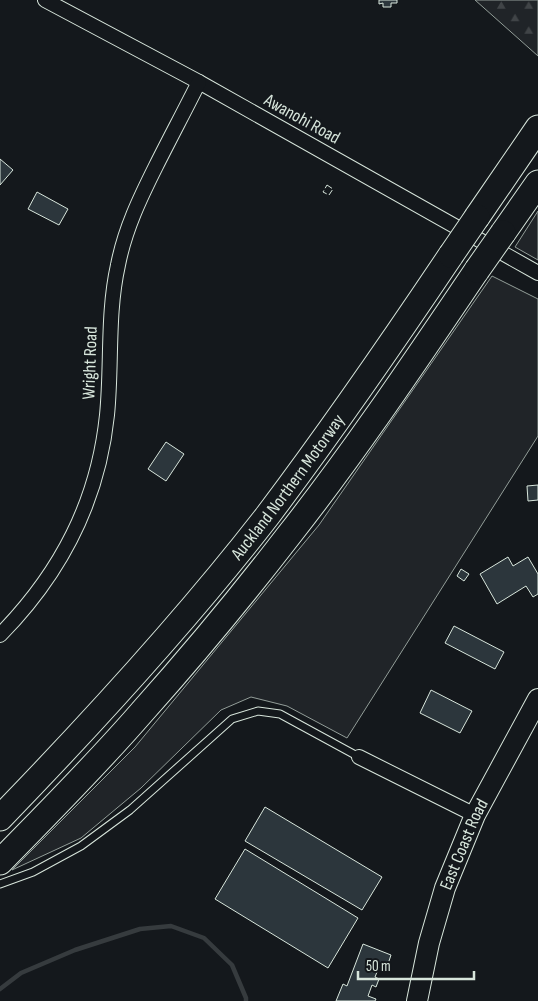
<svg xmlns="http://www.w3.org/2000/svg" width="538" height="1001" font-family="'Sofia Sans Condensed',sans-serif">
  <defs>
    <pattern id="forest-firs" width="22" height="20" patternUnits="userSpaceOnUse" patternTransform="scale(1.25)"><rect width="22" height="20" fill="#202428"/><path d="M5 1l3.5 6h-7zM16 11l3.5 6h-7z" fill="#404447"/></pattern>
  </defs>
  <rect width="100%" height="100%" fill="#14181c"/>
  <g fill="#202428" stroke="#939e99">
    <path d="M538,211V260L515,247Z"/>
    <path d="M492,276L538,299V436L347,738L287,706L251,697L221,710L141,788L81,838L12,870L135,747L319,525Z"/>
  </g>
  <path fill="url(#forest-firs)" stroke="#939e99" d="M475,0H538V56Z"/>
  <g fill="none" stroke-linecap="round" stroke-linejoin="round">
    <path stroke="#363b3e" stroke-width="4.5" d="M0,989L21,973L75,950L140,929L171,926L204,938L232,965L246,998V1001"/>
  </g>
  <g fill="#2c363c" stroke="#d8e6dc">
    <path d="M379,0H397V3H391V7H383V3L379,4Z"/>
    <path d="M0,159L13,170L0,185Z"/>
    <path d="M37,192L68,209L59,225L28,209Z"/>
    <path d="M166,442L184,454L166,481L148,469Z"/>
    <path d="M538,485V500L528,501L527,486Z"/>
    <path d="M508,557L513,566L528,557L538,574V594L533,597L526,586L497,604L480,574Z"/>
    <path d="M461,569L469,574L464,581L457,576Z"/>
    <path d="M454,626L504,652L495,669L445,643Z"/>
    <path d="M431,690L472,711L460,733L420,713Z"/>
    <path d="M265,807L382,877L362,910L245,841Z"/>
    <path d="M245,849L358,918L328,968L215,899Z"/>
    <path d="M363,944L391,955L386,970L379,967L375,977L379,979L376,987L372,985L368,996L376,999L375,1001H336L343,984L347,986Z"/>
  </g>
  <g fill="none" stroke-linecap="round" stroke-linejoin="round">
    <defs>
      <path id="service" d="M0,884L33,872L81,846L130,810L232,719L258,711L280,714L359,757"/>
      <g id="minor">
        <path d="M45,0L199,82L538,273"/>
        <path d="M0,635C61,573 98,502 107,415C112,365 107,314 118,265C125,229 140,198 156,166C170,138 185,110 199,82"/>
        <path d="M359,757L475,815"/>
      </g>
      <g id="secondary">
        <path id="s1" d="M417,1001L429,943L445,888L475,815L538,699"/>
      </g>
      <g id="motorway">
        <path d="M477,217L538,128"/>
        <path d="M503,233L538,183"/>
        <path id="s2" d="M0,818C94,721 185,622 268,515C332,430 392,343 451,255"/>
        <path d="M0,862C48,813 97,764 142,712C193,655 242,596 289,535C356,450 416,360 477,270"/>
      </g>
    </defs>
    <use href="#service" stroke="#d8e6dc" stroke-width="9"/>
    <use href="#minor" stroke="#d8e6dc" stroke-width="16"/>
    <use href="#secondary" stroke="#d8e6dc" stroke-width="22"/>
    <use href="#motorway" stroke="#d8e6dc" stroke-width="27"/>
    <use href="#service" stroke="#14181c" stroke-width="7"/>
    <use href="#minor" stroke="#14181c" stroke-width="14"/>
    <use href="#secondary" stroke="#14181c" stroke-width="20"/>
    <use href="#motorway" stroke="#14181c" stroke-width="25"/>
    <defs>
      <g id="motorway-bridge">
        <path d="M451,255L477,217"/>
        <path d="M477,270L503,233"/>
      </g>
    </defs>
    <use href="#motorway-bridge" stroke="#d8e6dc" stroke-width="27" stroke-linecap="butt"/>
    <use href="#motorway-bridge" stroke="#14181c" stroke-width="25"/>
    <path stroke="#d8e6dc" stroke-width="1" stroke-dasharray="6 2.5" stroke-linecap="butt" d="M327,185L333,189L329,195L323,192Z"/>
  </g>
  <g text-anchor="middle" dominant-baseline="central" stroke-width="4" stroke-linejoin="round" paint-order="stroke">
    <g font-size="18" fill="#d8e6dc" stroke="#14181c">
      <text transform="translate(302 119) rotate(29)">Awanohi Road</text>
      <text transform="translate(90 363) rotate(-88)">Wright Road</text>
      <text stroke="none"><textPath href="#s2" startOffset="439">Auckland Northern Motorway</textPath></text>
      <text stroke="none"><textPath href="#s1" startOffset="164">East Coast Road</textPath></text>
    </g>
  </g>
  <path d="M358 971v8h116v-8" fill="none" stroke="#d8e6dc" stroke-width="2.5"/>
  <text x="366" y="971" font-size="15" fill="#d8e6dc" stroke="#14181c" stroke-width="4" paint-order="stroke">50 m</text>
</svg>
